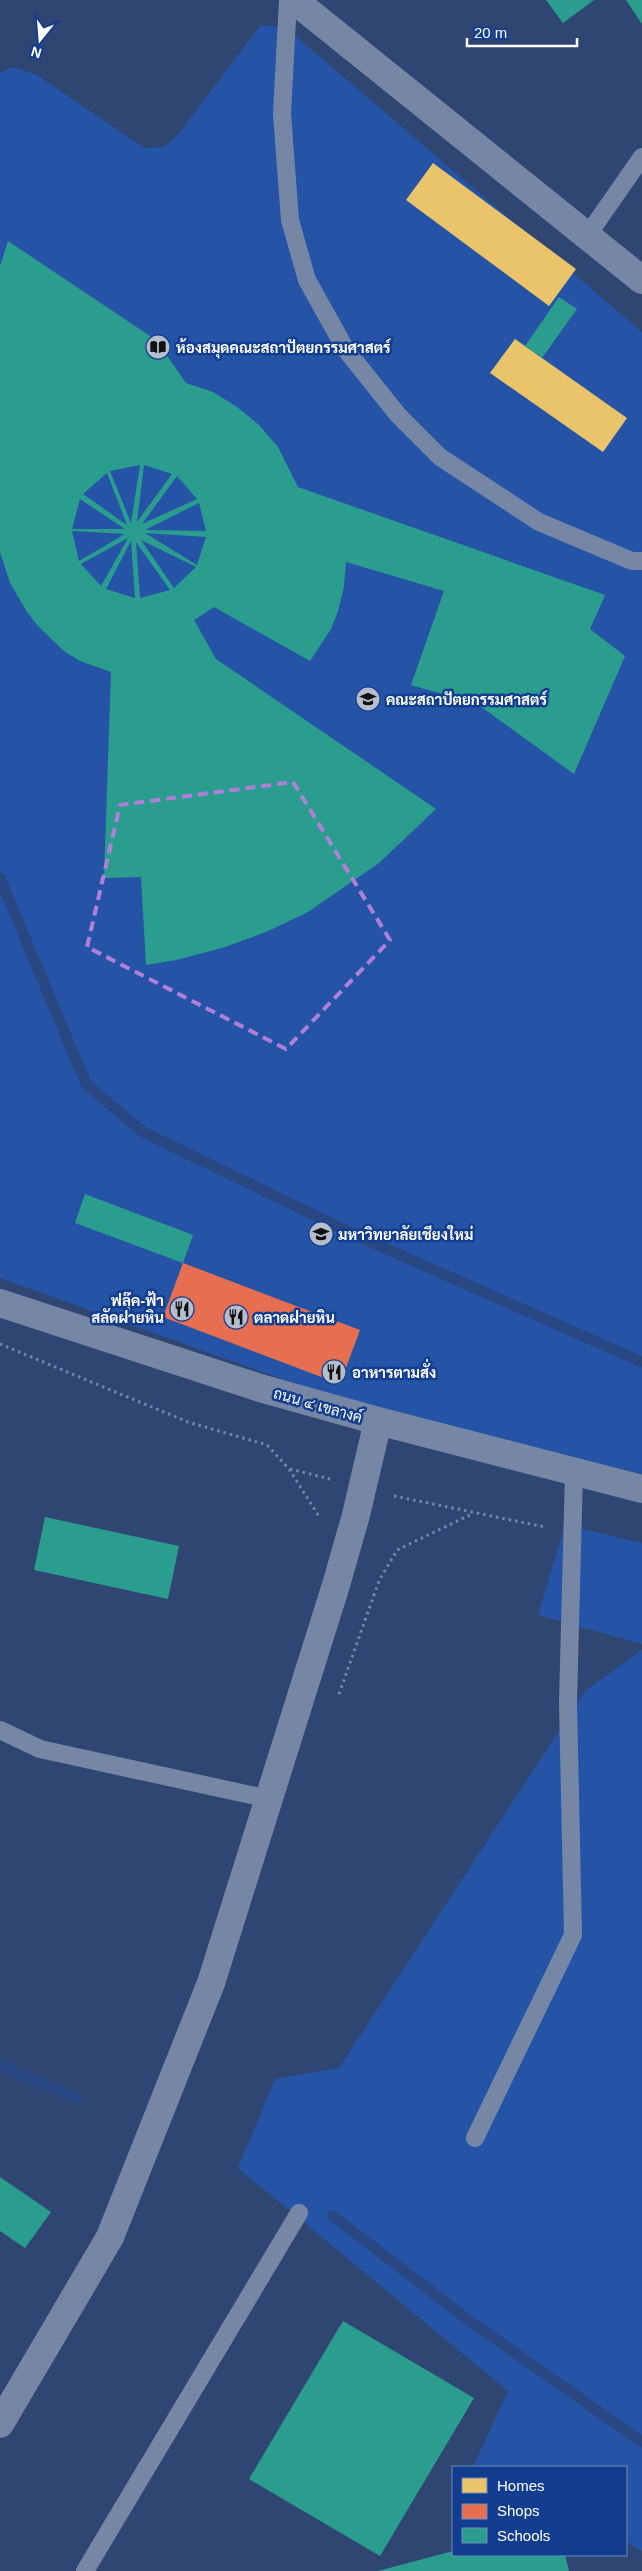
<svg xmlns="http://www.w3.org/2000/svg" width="642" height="2571" font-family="Arial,Sarabun,sans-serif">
  <rect width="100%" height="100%" fill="#2f4673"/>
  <g fill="#2554a7">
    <path d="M261,25L286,28L642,332V1474L333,1397L0,1278V73L13,67L37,75L144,148L165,147L180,132Z"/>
    <path d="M565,1525L642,1543V1644L538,1615Z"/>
    <path d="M642,1650V2551L626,2542V2467H473L508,2391L238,2168L275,2079L339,2068L585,1691Z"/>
  </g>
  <g fill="#e9c46a">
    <path d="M433,163L576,269L549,306L406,200Z"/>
    <path d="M515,339L627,418L603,452L490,373Z"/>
  </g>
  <path fill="#e76f51" d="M183,1263L360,1330L340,1384L163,1317Z"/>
  <g fill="#2a9d8f" fill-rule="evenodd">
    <path d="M546,0H594L563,23Z"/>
    <path d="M626,0H642V24Z"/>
    <path d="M8,241L156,340L186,383L213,392L237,407L259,425L278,447L298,487L605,595L590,629L625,656L574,774L477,704L411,685L444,591L346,562L344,586L338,611L331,629L310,661L214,607L194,620L216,659L436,809L379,863L308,912L266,932L222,948L176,960L146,965L141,877L104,878L111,672L80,661L64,651L38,626L27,612L10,583L0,552V266ZM140,465L131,523L110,471ZM144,465L172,474L137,522ZM107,473L127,525L83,494ZM177,476L197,499L142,524ZM80,499L125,529H72ZM199,503L206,531L145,530ZM72,531L125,534L79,561ZM145,533L206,537L197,565ZM128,538L101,586L81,564ZM141,540L196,567L174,588ZM131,541L135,598L106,589ZM136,542L170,590L140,598Z"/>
    <path d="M559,297L577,309L542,358L525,346Z"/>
    <path d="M85,1194L193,1235L183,1263L75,1223Z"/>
    <path d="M45,1517L179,1546L168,1599L34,1570Z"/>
    <path d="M0,2177L51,2212L25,2248L0,2231Z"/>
    <path d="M343,2321L474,2398L380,2556L249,2479Z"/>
    <path d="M453,2551V2555H565L569,2571H378Z"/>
  </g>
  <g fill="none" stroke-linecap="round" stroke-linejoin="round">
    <g stroke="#294883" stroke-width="11">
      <path d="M0,878L86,1084L143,1132L355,1235L642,1362"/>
      <path d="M0,2065L78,2099"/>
      <path d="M333,2216L467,2319L642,2442"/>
    </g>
    <g stroke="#7687a6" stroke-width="3" stroke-dasharray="2.5 4" stroke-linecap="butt">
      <path d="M0,1344L188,1422L267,1445L289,1469L320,1518"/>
      <path d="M290,1469L330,1479"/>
      <path d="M394,1496L545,1527"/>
      <path d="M339,1694L379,1581L397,1550L472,1514"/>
    </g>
    <g stroke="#7687a6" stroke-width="18">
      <path d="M288,0L282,114L290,220L307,280L346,350L398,415L440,457L539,522L632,561H642"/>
      <path d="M587,236L642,157"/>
      <path d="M0,1730L40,1749L269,1799"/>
      <path d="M475,2138L573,1935L568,1702L574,1472"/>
      <path d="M85,2571L299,2213"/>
    </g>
    <g stroke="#7687a6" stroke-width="28">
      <path d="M294,0L642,280"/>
      <path d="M0,1303L260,1388L378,1421L642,1489"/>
      <path d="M0,2424L110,2237L211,1983L336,1585L356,1515L378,1421"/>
    </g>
  </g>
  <path fill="none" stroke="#b080d9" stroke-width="4" stroke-dasharray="10 6" stroke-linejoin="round" d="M293,782L390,940L286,1049L87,947L120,805Z"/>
  <defs>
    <symbol id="library-disc" viewBox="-11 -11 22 22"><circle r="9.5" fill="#b6bece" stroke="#133e8f"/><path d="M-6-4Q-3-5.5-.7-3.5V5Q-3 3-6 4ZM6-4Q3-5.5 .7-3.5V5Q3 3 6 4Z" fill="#111"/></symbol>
    <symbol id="university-disc" viewBox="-11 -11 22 22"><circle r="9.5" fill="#b6bece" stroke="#133e8f"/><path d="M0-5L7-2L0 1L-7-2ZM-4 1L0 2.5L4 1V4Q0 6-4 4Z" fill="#111"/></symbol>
    <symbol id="restaurant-disc" viewBox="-11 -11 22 22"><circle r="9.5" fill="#b6bece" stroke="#133e8f"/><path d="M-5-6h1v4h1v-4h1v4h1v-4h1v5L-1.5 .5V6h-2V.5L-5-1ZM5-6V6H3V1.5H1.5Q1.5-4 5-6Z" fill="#111"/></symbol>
  </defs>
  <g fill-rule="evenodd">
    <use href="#library-disc" x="144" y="333" width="28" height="28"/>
    <use href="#university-disc" x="354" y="685" width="28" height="28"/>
    <use href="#university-disc" x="307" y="1220" width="28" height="28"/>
    <use href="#restaurant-disc" x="168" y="1295" width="28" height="28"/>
    <use href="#restaurant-disc" x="222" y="1303" width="28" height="28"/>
    <use href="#restaurant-disc" x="320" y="1358" width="28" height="28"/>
  </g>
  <g text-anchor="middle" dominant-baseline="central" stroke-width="5" stroke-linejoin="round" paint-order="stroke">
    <g font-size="15" font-weight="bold" fill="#fff" stroke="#133e8f" text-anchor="start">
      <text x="176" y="347">ห้องสมุดคณะสถาปัตยกรรมศาสตร์</text>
      <text x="386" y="699">คณะสถาปัตยกรรมศาสตร์</text>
      <text x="338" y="1234">มหาวิทยาลัยเชียงใหม่</text>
      <text x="164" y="1300" text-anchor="end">ฟลุ๊ค-ฟ้า<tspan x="164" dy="17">สลัดฝายหิน</tspan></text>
      <text x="254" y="1317">ตลาดฝายหิน</text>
      <text x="352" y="1372">อาหารตามสั่ง</text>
    </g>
    <g font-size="15" fill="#fff" stroke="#133e8f">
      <text transform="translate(318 1405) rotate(16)">ถนน ๔ เขลางค์</text>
    </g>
  </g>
  <rect x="452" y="2466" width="175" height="90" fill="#133e8f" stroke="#718bbc"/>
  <rect x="462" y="2478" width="25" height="15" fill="#e9c46a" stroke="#718bbc"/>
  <text x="497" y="2491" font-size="15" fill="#ffffff">Homes</text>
  <rect x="462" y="2504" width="25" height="15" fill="#e76f51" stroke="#718bbc"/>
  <text x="497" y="2516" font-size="15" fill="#ffffff">Shops</text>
  <rect x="462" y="2528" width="25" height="15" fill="#2a9d8f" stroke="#718bbc"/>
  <text x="497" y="2541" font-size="15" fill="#ffffff">Schools</text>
  <g transform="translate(40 40) rotate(197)" stroke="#133e8f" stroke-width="4" paint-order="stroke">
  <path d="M0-4L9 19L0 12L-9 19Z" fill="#ffffff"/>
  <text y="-8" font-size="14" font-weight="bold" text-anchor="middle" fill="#ffffff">N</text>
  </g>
  <path d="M467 38v8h110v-8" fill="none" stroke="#ffffff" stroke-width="2.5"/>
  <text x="474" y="38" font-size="15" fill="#ffffff" stroke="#133e8f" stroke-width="4" paint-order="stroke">20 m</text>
</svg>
